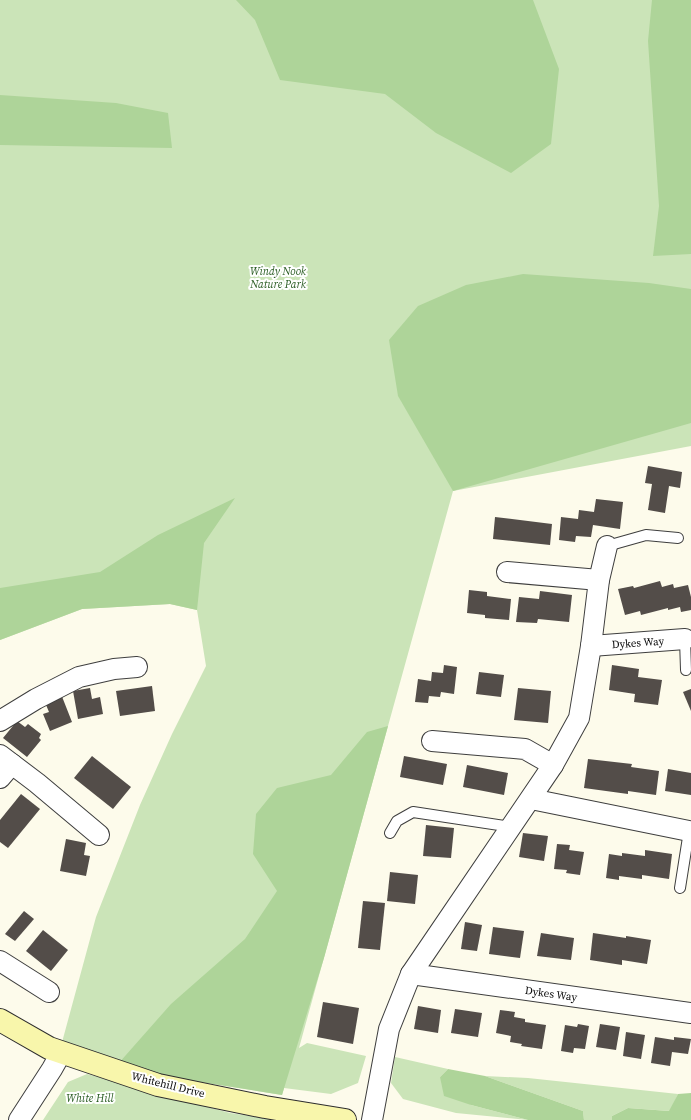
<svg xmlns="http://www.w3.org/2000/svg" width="691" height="1120" font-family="'Source Serif 4',serif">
  <rect width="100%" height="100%" fill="#fdfbeb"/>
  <g fill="#cbe4b8">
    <path d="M0,0H691V446L453,491L299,1048L307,1043L366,1056L358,1083L331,1094L284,1088L282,1095L163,1076L61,1046L96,917L140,805L172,734L206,666L197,610L170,604L82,609L0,640Z"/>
    <path d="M395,1057L448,1069L440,1077L471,1105L528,1120L456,1113L403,1099L391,1083Z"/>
    <path d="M87,1074L230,1113L277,1120H43L68,1082Z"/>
    <path d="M485,1076L528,1078L678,1094L670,1111L628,1108L612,1116V1120H584L583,1111Z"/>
  </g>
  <g fill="#aed499">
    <path d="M236,0H533L559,69L551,144L511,173L436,133L385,94L280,80L255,20Z"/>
    <path d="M652,0H691V254L653,256L659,206L648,41Z"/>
    <path d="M0,95L116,103L168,113L172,148L0,145Z"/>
    <path d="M523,274L649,283L691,289V423L453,491L398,396L389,340L418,306L466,285Z"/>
    <path d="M235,498L204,543L197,610L170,604L82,609L0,640V588L100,572L158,535Z"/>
    <path d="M388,726L324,958L282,1095L163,1076L118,1064L171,1004L245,939L277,891L253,854L256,814L277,788L331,775L367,732Z"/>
    <path d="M448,1069L485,1076L583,1111L584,1120H528L471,1105L444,1096L440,1077Z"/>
    <path d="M691,1093V1120H612V1116L628,1108L669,1111L678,1094Z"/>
  </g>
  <g fill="#534d49">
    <path d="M648,466L682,472L680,488L669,486L665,513L648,510L652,484L645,483Z"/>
    <path d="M596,499L623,502L620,529L593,525L591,537L576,536L575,542L559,540L561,517L578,519L579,510L594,512Z"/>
    <path d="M495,517L552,524L550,545L493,539Z"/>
    <path d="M660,581L662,587L673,584L674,588L688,585L691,597V610L681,612L680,607L668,610V608L641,615L640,611L625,615L618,589L633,586L634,588Z"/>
    <path d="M469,590L487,592V596L511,599L509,620L485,618V615L467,613Z"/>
    <path d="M540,591L572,595L569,622L538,619L537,623L516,622L519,597L539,599Z"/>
    <path d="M444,665L457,667L454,694L441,692L440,697L429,696L428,703L415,702L418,679L431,681L432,672L443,673Z"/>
    <path d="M612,665L639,669L638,677L662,680L658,705L634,702L635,694L609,690Z"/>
    <path d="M479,672L504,675L501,697L476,694Z"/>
    <path d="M152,686L155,711L120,716L116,691Z"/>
    <path d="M90,688L92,699L100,697L103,714L78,719L73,691Z"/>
    <path d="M518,688L551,691L548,723L514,720Z"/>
    <path d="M691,689V711L683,692Z"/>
    <path d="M61,694L72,722L50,731L43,714L49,712L44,700Z"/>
    <path d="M17,721L25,727L28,724L41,734L39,738L41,740L27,757L3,738Z"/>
    <path d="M92,756L131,787L113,809L74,778Z"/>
    <path d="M404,756L447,764L443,785L400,777Z"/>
    <path d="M588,759L632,764L631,767L659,771L656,795L628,791V794L584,788Z"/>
    <path d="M467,765L508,773L504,795L463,787Z"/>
    <path d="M668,769L691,773V795L665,791Z"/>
    <path d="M21,794L40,809L8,848L0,842V820Z"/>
    <path d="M426,825L454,828L451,858L423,856Z"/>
    <path d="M523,833L548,836L544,861L519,857Z"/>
    <path d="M66,839L86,843L84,855L90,856L86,876L60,871Z"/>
    <path d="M557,844L570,845L569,850L584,852L580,875L566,873L567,870L554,869Z"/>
    <path d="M645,850L672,854L669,879L642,875V879L619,876V880L606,878L609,854L622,856V853L645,856Z"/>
    <path d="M390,872L418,875L415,904L387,901Z"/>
    <path d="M363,901L385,903L380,950L358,948Z"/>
    <path d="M24,911L34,919L15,941L5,934Z"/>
    <path d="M465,922L482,925L477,951L461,949Z"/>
    <path d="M493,927L524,931L520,958L489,954Z"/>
    <path d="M43,930L68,950L51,971L26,951Z"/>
    <path d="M541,933L574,938L571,960L537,956Z"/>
    <path d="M593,933L626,938V936L651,940L647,964L622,960V965L590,960Z"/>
    <path d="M323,1002L359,1008L353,1044L317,1037Z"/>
    <path d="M418,1006L441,1010L438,1033L414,1029Z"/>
    <path d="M455,1009L482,1013L478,1037L451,1033Z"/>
    <path d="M500,1010L515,1012L514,1017L525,1019V1022L546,1025L542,1049L521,1046L522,1044L510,1042L511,1036L496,1033Z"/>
    <path d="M578,1024L589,1026L585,1049L574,1048L573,1053L561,1051L565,1025L577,1027Z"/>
    <path d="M600,1024L620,1027L616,1050L596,1047Z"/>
    <path d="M626,1032L645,1035L641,1059L623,1056Z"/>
    <path d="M655,1037L674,1040V1037L691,1039L688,1054L672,1052L670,1066L651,1063Z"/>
  </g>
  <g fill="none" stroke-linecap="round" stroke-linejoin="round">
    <defs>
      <g id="lane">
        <path d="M607,546L646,535L678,538"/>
        <path d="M686,670L685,639L687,638"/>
        <path d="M390,833L397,821L413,812L512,827"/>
        <path d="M680,888L689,831H691"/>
      </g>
      <g id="street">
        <path d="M507,572L599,580"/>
        <path d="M591,646L685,639"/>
        <path d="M0,721L36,699L79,677L114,669L137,667"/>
        <path d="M432,741L525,749L553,765"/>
        <path d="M0,755L37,783L99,835"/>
        <path d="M0,778L12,764"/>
        <path d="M531,799L689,831"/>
        <path d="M0,961L49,992"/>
        <path d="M411,974L691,1013"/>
        <path d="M19,1120L52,1069L61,1053"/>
        <path d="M372,1120L389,1029L411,974L553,765L579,718L591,646L599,580L607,546"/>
      </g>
      <path id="secondary" d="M0,1020L49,1048L158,1085L265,1107L345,1120"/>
    </defs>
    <use href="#lane" stroke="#3e3e3e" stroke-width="12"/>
    <use href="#street" stroke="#3e3e3e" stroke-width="22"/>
    <use href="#secondary" stroke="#2d2d2d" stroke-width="24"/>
    <use href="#lane" stroke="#fff" stroke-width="10"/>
    <use href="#street" stroke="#fff" stroke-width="20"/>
    <use href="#secondary" stroke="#f8f6ab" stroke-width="22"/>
  </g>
  <g text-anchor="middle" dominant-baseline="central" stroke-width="4" stroke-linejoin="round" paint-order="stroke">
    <g font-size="11" font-style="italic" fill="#295c22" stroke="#fff">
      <text x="278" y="271">Windy Nook<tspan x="278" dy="13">Nature Park</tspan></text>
      <text x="90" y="1098">White Hill</text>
    </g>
    <g font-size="11" fill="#0b0b0b" stroke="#fff">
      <text transform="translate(638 643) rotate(-4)">Dykes Way</text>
      <text transform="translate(551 994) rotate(8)">Dykes Way</text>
      <text transform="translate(168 1085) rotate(14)">Whitehill Drive</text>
    </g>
  </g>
</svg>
